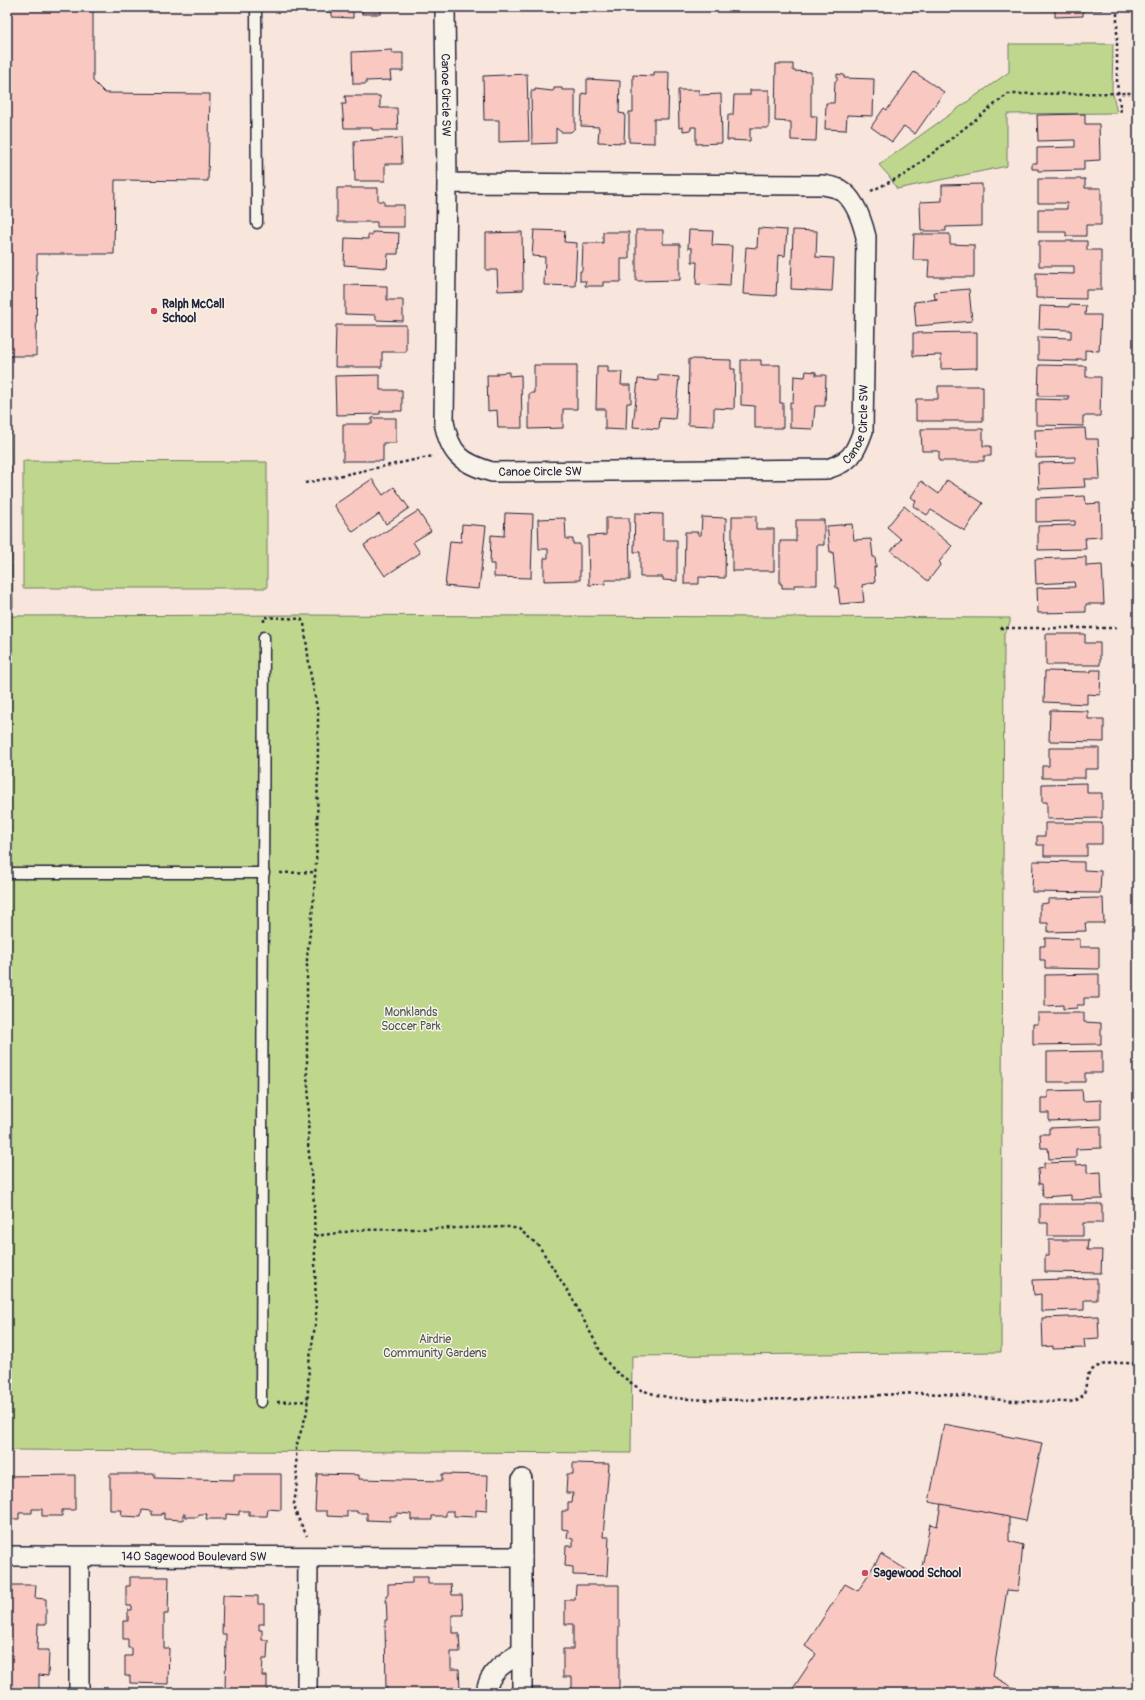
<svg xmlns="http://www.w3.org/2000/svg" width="1145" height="1700" font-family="Pangolin,sans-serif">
  <rect width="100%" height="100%" fill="#f8e6dc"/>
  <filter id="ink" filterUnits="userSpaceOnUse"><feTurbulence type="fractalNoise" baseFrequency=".025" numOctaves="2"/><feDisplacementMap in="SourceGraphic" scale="8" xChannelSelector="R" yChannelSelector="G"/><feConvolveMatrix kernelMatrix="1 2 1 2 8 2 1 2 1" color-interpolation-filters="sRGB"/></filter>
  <g filter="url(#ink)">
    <g fill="#bfd78d" stroke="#707c64">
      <path d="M1009,44H1113L1112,90L1117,113L1007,114V166L897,189L889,176L879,165L1009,72Z"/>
      <path d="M7,387L10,391L13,607H7Z"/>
      <path d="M23,461L267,462V588H23Z"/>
      <path d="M301,615L1010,618V623L1004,633L1001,1352L632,1356L631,1453L7,1450V616Z"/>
    </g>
    <g fill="#f9c9c1" stroke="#22223b">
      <path d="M7,7H93V81L105,93L210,94L208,181L115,180L114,254H37L36,356H7Z"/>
      <path d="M316,7H353V18L332,17V12L316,11Z"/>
      <rect x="362" y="7" width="19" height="7"/>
      <path d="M590,7H625V9Z"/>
      <path d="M1042,7H1102V10H1083V16L1055,17V10H1042Z"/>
      <path d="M392,50V53H403V71H390L391,80L366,81V84H353L352,52Z"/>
      <path d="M776,64H793V71L811,72V116H817L816,141L791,140V122L775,121Z"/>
      <path d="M654,72H669L668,119H654V143L629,142V112H633V75L654,76Z"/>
      <path d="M914,72L944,92L915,134L904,126L892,142L871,127L884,108L887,110Z"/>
      <path d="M527,74L529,141L499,142V120H484L483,76Z"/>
      <path d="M837,74L844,75V78L874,79L873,116L847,115L846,130L825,129L826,103H834L835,81H837Z"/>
      <path d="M587,79L620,81L619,113L625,114L624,143L598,142L599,127L581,126L582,93L587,94Z"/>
      <path d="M554,88H562V90H575V128L571,132H561L556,128V143L532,144L531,91H535V89L552,91L554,90Z"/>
      <path d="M678,90H699V95L721,94L722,143L696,144V127H691V130L683,131V127L679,128Z"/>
      <path d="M750,90H769V128H750V141L727,140L728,115H733L734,95H750Z"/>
      <path d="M345,96H380V108H397L398,130H372V128H344L342,104H346Z"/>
      <path d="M1085,114V124H1099L1100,160L1084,161V170L1038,171V169H1032V163H1037V148L1075,147V140L1038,141L1037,115Z"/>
      <path d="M401,138L402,164H385V181H355L354,141Z"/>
      <path d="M1038,179H1085V188H1101V225H1086V236H1066V232H1038V209H1067V203H1038Z"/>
      <path d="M982,184V226L946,227V231H921L920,202L942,201V185Z"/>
      <path d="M337,188H378V201H384V205H404V227H377V222H337Z"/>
      <path d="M758,228L787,230L785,256L778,255L776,296L743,294L746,247L757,248Z"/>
      <path d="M534,230L565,231L564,242L577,243L575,286L544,285L545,257L532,256Z"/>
      <path d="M636,230H663V244H680V280L636,281Z"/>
      <path d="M689,230L713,231L712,245L732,246L730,286L696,284L697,262H692V248H688Z"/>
      <path d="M793,230L817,231L816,257L834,258L832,291L791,289Z"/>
      <path d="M372,232L399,233L398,254H388L387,268L344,265L345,238L368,239V235H372Z"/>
      <path d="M522,232L523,290L498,291L497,270H486V233Z"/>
      <path d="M603,232H629V259H621V282H603V286H585L586,281H580V271H582L583,243H603Z"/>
      <path d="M914,234H950V244L974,245V277H928L929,260H913Z"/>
      <path d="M1039,241H1087V250H1101V290H1086V299L1036,298V273L1074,274V266H1039Z"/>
      <path d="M345,285L387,286V300H403V321L376,320V315L345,314Z"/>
      <path d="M969,289L972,321L916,326L914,302L938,299H935L934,292Z"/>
      <path d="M1069,305L1086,306L1085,315H1101L1099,351L1085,350V359H1077V361L1038,360V337L1071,338V330L1039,329L1040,306L1069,307Z"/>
      <path d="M336,325H406V352H382V367H335Z"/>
      <path d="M977,332V368L941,369V355L913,356V333Z"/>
      <path d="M689,359L731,360V369H735L734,409L714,408V426L688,425Z"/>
      <path d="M741,360H761V365H780V403H783V428H755V406L741,405Z"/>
      <path d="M534,365H577V409H563V428L529,429V393H534Z"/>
      <path d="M1039,365L1086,366V377H1101L1100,416H1083V426L1036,425V399L1069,400V396H1038Z"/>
      <path d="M597,366H608V372H622L621,385H631V403H627L626,430L605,429V409H596Z"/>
      <path d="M806,371L816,372V375H826L825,406H815L813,429L790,428V402H793L794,376L805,377Z"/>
      <path d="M509,372V376L521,375L522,428H498L497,410L488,411L487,375H497V373Z"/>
      <path d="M380,375V390H402V411H380V414L336,415L335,376Z"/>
      <path d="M658,375L679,377L675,419L660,418L659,429L633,427L638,379L658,381Z"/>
      <path d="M938,386H983V421H916V399H938Z"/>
      <path d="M372,418H396V443H383V461H343V424H372Z"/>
      <path d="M1085,428L1086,439H1098L1100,479H1084L1085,487L1039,489L1038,463L1075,462V457L1036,458L1035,430Z"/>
      <path d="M921,429H983V446H991V456H984V461H939V451H922Z"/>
      <path d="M372,479L383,495L394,487L409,508L386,524L379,514L353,532L334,505Z"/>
      <path d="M947,480L983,503L965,531L931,510L927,515L913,506L916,501L911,497L921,481L939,494Z"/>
      <path d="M1085,496L1086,504L1100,503L1101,537L1085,538L1086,549L1038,550V526L1075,525V521L1036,522V498Z"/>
      <path d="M904,506L952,546L939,562L941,564L928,581L891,551L901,539L887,527Z"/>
      <path d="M418,511L431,531L413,542L420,553L385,576L364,545Z"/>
      <path d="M505,513L533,514L531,578L494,577V564H490L491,535L504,536Z"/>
      <path d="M635,513L663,514V540H677V581L663,580V577H640V552H634Z"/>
      <path d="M732,516H756V529H774V571H732Z"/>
      <path d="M702,517L726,518L725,578L699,577V584H684L685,532H698V535H701Z"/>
      <path d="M565,518L566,539H573V544H580V580L544,581V558H548V549H539L538,519Z"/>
      <path d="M606,518H629L630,580H605V584L589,585L588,536L606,535Z"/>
      <path d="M796,520H824V545H817V585H794V588H782V584H780V541H796Z"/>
      <path d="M462,524L486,526L479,589L445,586L450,541L461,542Z"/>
      <path d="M852,524L854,540L871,539L873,557H875L876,567H874L875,582L862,585L864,602L840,604L838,588H836L833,552H830L827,526Z"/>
      <path d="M1086,557V566L1102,565L1104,604H1086V612L1038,613L1037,588L1075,587L1074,582L1036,584L1035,559Z"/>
      <path d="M1046,634H1085V643H1100V665H1046Z"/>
      <path d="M1091,670H1101L1100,695L1087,694V704L1044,702L1045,671L1091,672Z"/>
      <path d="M1050,710L1088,711V719H1104V742L1049,741Z"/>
      <path d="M1049,748H1099V769H1085V778H1042V766H1049Z"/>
      <path d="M1087,783V793H1102V818L1047,819V802H1042V784Z"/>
      <path d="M1045,823H1102V844H1087V856H1044V845H1037V836H1045Z"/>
      <path d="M1033,861L1084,862V870L1101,871L1100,893L1032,892Z"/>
      <path d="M1103,898L1104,923H1085L1086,931L1048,932V923H1040V904L1048,903V899Z"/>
      <path d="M1045,938L1080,939V947H1099V969L1045,968V960H1040V946H1045Z"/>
      <path d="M1099,974V998H1084V1005H1077V1008L1063,1009V1005L1045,1006V975Z"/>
      <path d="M1038,1013H1084V1022L1101,1023V1044L1033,1045V1024H1038Z"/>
      <path d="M1102,1051V1073H1085V1082H1047V1052Z"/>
      <path d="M1082,1090L1083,1101L1101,1100V1119L1049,1121V1113H1041V1098H1048V1091Z"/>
      <path d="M1101,1126V1148L1076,1149V1158L1049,1159L1048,1148H1041L1040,1134H1049V1128Z"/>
      <path d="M1076,1162V1165L1087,1164V1173L1101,1172L1102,1199L1071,1200V1195L1043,1197L1042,1184H1039L1038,1169L1044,1168V1163Z"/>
      <path d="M1040,1204H1102V1223H1083V1236H1048V1223H1040Z"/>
      <path d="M1049,1240H1088L1087,1250H1102L1101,1273L1045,1272V1255H1049Z"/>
      <path d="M1097,1278V1300H1084V1310L1041,1311V1294L1034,1295L1033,1280Z"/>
      <path d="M1098,1316L1099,1338L1084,1339L1085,1348L1053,1349V1346L1043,1347L1042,1318Z"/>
      <path d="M944,1424L1042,1443L1026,1521L929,1502Z"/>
      <path d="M573,1463L609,1464L603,1537H609L607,1576L573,1575V1567L565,1566L566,1546H573V1539L567,1538L568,1530L562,1529V1511H568V1502H572L573,1493H566L567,1474H573Z"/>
      <path d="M110,1474H155V1478L234,1480V1474H281V1510L268,1509L267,1516H249V1511H239V1515L226,1514V1519H206L207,1514H199L198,1517H185V1514H183V1520L164,1519V1513H162V1515H152V1511L142,1510L141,1517L121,1516L122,1510H110Z"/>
      <path d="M317,1474L359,1475V1479L442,1481V1474L488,1475L487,1511L476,1510V1517L454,1516V1511H446V1516H432V1520H411V1514L397,1513V1516H390V1521L367,1520V1513H357V1511H347V1517L327,1516V1511H315Z"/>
      <path d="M75,1475V1510H62V1516H42V1509H32V1513H19V1519H7V1476Z"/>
      <path d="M941,1504L1009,1517V1541L1023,1545L1018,1591L1007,1590L993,1676L1019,1691L1016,1693H796L792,1690L816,1654L805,1646L845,1584L858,1591L881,1554L918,1577L921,1573L930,1524L937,1526Z"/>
      <path d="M130,1577H169L168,1614H164V1648H169L168,1684L130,1683V1676H125V1656H132V1648H128V1639H123V1621H128V1610H132V1606H126V1586H130Z"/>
      <path d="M412,1577H428V1584H451L452,1595H462L463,1615H452V1633H459L460,1652H451V1669H459L460,1688H451V1693H386L385,1620H387L386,1595H388V1584L412,1583Z"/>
      <path d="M7,1585H36L35,1598L46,1599V1624H38L37,1650H49L48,1676L39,1675V1693H7Z"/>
      <path d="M576,1585H619V1693H572V1677H563V1649H573V1624H565V1600H575Z"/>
      <path d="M223,1595L258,1596V1604H264V1624H259V1630H262V1640H268L267,1659H263L262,1676H267V1693H225L226,1634H222Z"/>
    </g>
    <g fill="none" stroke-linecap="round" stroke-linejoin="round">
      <defs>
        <g id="service">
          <path d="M256,7L257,223"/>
          <path d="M7,873H264"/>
          <path d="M261,1402L264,637"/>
        </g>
        <g id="minor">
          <path id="s1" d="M445,7L447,183L444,422C450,454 461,463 492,472L827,469C850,462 855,454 863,431L866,237C862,220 855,198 839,189C834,187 828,186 823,185L447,183"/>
          <path d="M522,1479V1693"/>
          <path id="s2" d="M7,1556L522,1557"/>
          <path d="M79,1693V1557"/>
          <path d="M307,1693L308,1557"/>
          <path d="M486,1693C488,1672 505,1662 522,1652"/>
        </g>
      </defs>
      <use href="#service" stroke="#22223b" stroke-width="13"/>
      <use href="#minor" stroke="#22223b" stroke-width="22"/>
      <g stroke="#22223b" stroke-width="2.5" stroke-dasharray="3 3" stroke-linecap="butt">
        <path d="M1117,7V83L1121,113"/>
        <path d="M871,191L906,174L1008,94L1138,93"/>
        <path d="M305,483L433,456"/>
        <path d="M264,622V617L301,619L304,623L310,671L318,713V742L317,847L313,906L307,958V1075L309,1099L308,1144L314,1204L316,1319L309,1364L307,1412L296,1447L297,1484L294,1504L297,1516L307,1536"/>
        <path d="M1000,628H1120"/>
        <path d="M280,873L315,872"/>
        <path d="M315,1236L360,1230L509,1227L519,1229L539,1246L572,1298L605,1360L615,1371L641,1390L657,1395L673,1398L709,1400L811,1399L917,1393L945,1394L1013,1401L1069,1402C1094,1398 1080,1380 1092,1370C1104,1360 1124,1364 1138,1363"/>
        <path d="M277,1402L308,1401"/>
      </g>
      <use href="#service" stroke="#f7f3e8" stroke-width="10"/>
      <use href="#minor" stroke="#f7f3e8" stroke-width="19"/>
    </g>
  </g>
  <g fill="#d1495b" stroke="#f7f3e8" stroke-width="1.5">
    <circle cx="154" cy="311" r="4"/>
    <circle cx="865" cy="1573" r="4"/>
  </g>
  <g text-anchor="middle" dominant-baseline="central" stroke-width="3" stroke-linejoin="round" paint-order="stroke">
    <g font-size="12" fill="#22223b" stroke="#f7f3e8">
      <text stroke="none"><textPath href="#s1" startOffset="88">Canoe Circle SW</textPath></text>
      <text stroke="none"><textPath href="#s1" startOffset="885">Canoe Circle SW</textPath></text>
      <text stroke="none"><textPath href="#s1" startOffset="538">Canoe Circle SW</textPath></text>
      <text stroke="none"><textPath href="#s2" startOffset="187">140 Sagewood Boulevard SW</textPath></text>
    </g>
    <g font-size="12" font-weight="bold" fill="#22223b" stroke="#f7f3e8" text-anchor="start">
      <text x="162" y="304">Ralph McCall<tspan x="162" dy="14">School</tspan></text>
      <text x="873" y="1573">Sagewood School</text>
    </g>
    <g font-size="12" fill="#515854" stroke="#f7f3e8">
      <text x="411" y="1012">Monklands<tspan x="411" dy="14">Soccer Park</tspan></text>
      <text x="435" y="1339">Airdrie<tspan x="435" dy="14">Community Gardens</tspan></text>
    </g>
  </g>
  <rect width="1145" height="1700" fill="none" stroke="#f7f3e8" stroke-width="24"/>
  <rect x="12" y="12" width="1121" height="1676" fill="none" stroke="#22223b" stroke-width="1.5" filter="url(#ink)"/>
</svg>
